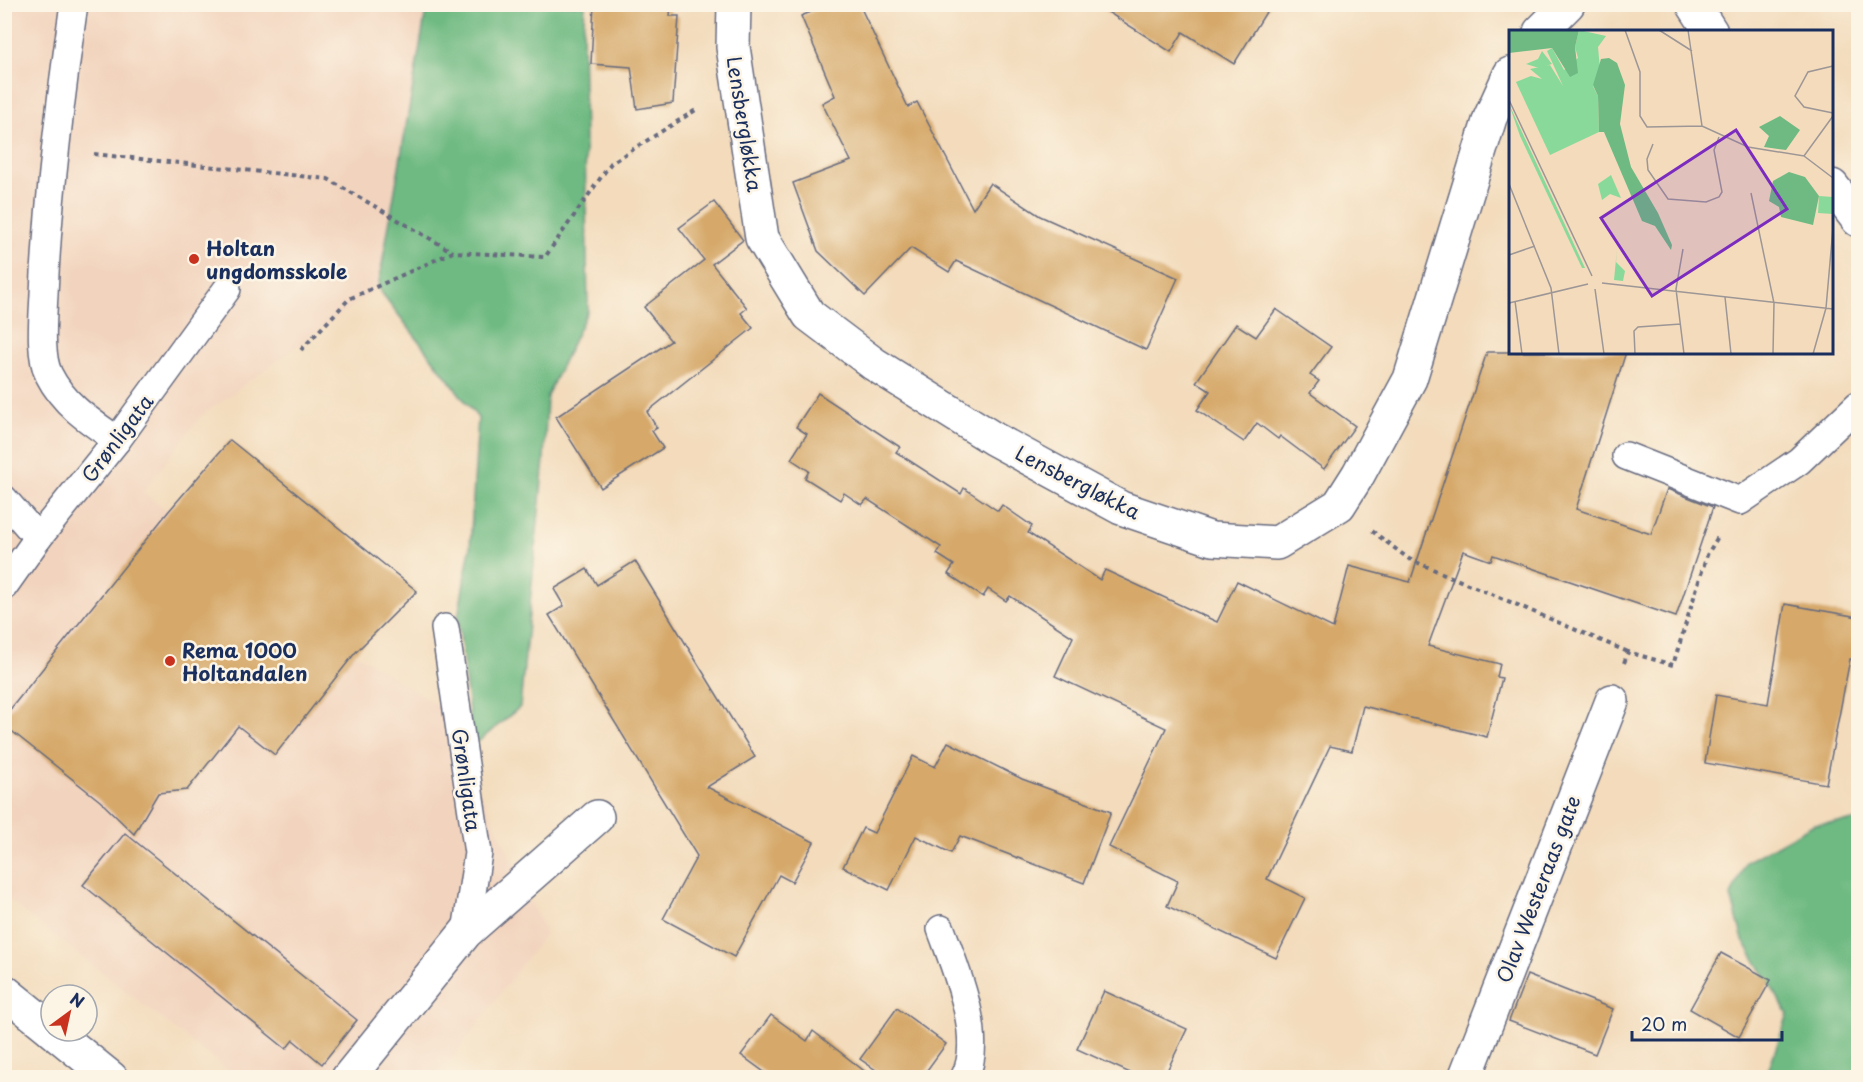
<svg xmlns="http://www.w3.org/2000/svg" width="1863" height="1082" font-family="'Playpen Sans',sans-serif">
  <rect width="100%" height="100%" fill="#fcf5e5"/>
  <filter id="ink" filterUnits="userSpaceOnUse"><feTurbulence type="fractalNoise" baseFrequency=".0167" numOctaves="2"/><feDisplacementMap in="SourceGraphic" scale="12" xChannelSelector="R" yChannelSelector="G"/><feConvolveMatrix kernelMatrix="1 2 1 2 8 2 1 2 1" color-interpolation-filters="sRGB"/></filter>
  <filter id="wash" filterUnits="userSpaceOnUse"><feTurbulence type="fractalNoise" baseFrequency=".008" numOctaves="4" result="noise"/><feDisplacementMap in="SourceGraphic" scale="24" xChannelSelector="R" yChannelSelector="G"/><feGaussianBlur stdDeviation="1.35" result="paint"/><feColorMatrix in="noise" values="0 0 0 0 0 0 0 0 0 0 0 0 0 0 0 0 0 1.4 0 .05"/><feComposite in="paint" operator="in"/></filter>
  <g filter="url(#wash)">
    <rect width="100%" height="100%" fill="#f3dbbc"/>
    <path fill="#f2d4be" d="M4,5H427L378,288L200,417L143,492L355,653L442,708L546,933L438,1077H236L5,897Z"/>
    <g fill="#6eba82" stroke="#447470" stroke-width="1.5">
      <path d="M427,5H585L583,34L588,310L547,396L544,460L520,707L473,746L458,617L470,548L478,418L378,288Z"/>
      <path d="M1858,816V1077H1766L1788,1014L1743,940L1731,896L1746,862L1814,824L1855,821Z"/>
    </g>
    <g id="blocks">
      <g fill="#d6a96b">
        <path d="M594,4H671L670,16H679L673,103L637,109L631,67L591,64Z"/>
        <path d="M831,4H859L908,107L917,102L973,209L990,183L1040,216L1178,278L1146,350L956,261L949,272L911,248L865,296L818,251L793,183L851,161L822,103L835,96L801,16Z"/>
        <path d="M1095,4H1271L1234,64L1183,32L1171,52Z"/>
        <path d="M714,202L743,240L712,264L747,308L741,313L753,328L647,412L657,428L652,431L663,448L601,488L556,417L671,341L644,307L704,260L679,228Z"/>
        <path d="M1276,309L1331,347L1310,375L1319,381L1310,393L1355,426L1324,469L1280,436L1278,439L1257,423L1244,442L1197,410L1210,391L1196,382L1236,324L1256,337Z"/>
        <path d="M1487,352H1626L1576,509L1651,534L1667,489L1713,507L1676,617L1493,555L1491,561L1463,551L1428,646L1500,664L1497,677L1502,678L1487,737L1363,706L1352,751L1330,746L1267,879L1305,898L1276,958L1167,906L1178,881L1109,847L1166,728L1055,676L1073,637L1010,596L1006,601L988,589L983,597L948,574L954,565L937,554L941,547L867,499L862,505L844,493L840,500L805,478L809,471L791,459L807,434L796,427L818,393L900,447L896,452L961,494L964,488L998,511L1002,505L1032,526L1028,533L1100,580L1105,570L1217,622L1237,581L1333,628L1349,566L1410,582Z"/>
        <path d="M230,440L417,591L355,653L275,755L238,726L187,790L158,793L134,834L100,801L4,725V717L168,512Z"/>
        <path d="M635,561L755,757L707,787L814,842L792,882L779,875L734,957L663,919L697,856L549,615L564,606L554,589L587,569L597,585Z"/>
        <path d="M1785,604L1858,617V661L1850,659L1826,784L1705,763L1716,695L1768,704Z"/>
        <path d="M948,742L1022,779L1111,812L1084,883L960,836L951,853L916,836L889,890L843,867L863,828L874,833L913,756L935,767Z"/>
        <path d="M125,833L357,1020L322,1064L293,1040L286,1049L83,885Z"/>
        <path d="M1721,953L1771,980L1739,1037L1690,1009Z"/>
        <path d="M1527,975L1613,1009L1595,1054L1509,1021Z"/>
        <path d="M1104,991L1187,1029L1164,1077H1139L1077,1049Z"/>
        <path d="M897,1008L946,1044L922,1077H886L860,1059Z"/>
        <path d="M771,1015L807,1041L813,1031L872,1077H771L741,1055Z"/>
      </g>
    </g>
  </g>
  <g filter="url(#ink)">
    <use href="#blocks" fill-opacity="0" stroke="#676b7f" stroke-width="1.5"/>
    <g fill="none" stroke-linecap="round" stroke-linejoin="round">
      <defs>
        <g id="service">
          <path d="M74,4C60,101 48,197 44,294C43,316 39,356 49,375C64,405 91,422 117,440"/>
          <path d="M1626,456L1740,501L1799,461L1858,405"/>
          <path d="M4,499L38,538"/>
          <path d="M4,586L38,538L117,440L227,289"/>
          <path d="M445,628L478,853L466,932"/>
          <path d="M941,929C955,968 986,1039 964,1078"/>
        </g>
        <g id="minor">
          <path d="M734,4L733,47L762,238L809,315L874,364L994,439L1121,508L1212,539L1277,543L1339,505L1358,475L1410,379L1490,118L1510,74"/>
          <path d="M1693,4L1711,32"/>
          <path d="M1540,32L1568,4"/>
          <path d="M1832,186L1858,220"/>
          <path d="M348,1078L466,932L597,817"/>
          <path d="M1465,1078L1612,701"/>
        </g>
        <g id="secondary">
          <path d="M4,991L51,1029"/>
          <path d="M53,1031L111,1078"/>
        </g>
      </defs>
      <use href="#service" stroke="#676b7f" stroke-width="30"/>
      <use href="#minor" stroke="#676b7f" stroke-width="36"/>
      <use href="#secondary" stroke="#676b7f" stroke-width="36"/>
      <g stroke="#676b7f" stroke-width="4" stroke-dasharray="4.5 4.5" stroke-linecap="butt">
        <path d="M94,154L328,179L453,252"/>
        <path d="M301,350L349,299L453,252L545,257L611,163L699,108"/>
        <path d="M1372,531L1409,559L1628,652"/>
        <path d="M1624,663L1628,652L1673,665L1707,555L1719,535"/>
      </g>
      <use href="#service" stroke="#fff" stroke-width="27"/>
      <use href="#minor" stroke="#fff" stroke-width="33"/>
      <use href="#secondary" stroke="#fff" stroke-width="33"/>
    </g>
  </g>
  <g fill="#c8321e" stroke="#fcf5e5" stroke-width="2">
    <circle cx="194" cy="259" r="6"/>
    <circle cx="170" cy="661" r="6"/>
  </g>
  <g text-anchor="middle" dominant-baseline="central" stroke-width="5" stroke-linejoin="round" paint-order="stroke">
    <g font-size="20" fill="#1b2f5e" stroke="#fcf5e5">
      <text transform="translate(745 124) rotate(81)">Lensbergløkka</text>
      <text transform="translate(117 438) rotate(-53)">Grønligata</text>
      <text transform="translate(1078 482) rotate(27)">Lensbergløkka</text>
      <text transform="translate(467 780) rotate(82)">Grønligata</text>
      <text transform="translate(1538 889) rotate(-69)">Olav Westeraas gate</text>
    </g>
    <g font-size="20" font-weight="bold" fill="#1b2f5e" stroke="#fcf5e5" text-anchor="start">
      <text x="206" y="248">Holtan<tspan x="206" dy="23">ungdomsskole</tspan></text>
      <text x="182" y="650">Rema 1000<tspan x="182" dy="23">Holtandalen</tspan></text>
    </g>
  </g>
  <g transform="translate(1509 30)">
    <rect width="324" height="324" fill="#f3dbbc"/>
    <path d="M70,0L97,6L89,17L91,39L84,56L89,66L90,102L41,125L7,52L22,46L33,49L21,39L41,35L54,56L38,21L43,18L55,40L69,28L66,17ZM33,21L43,34L30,38L17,34L29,29ZM0,74L76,238H73L11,106ZM102,145L112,168L101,164L93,170L89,154ZM310,166L324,167V184L309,183ZM108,219L107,232L116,241L114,251L105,250Z" fill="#89da9a"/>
    <path d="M0,0H70L66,17L69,43L61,47L43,18L0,23ZM100,28L108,33L116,55L111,94L122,137L149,183L163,215L162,220L146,196L133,191L95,102H90L89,66L84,55L92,29ZM271,86L291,100L277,120L255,117L260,106L250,97ZM280,142L296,147L310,166L304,195L272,187L270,177L260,171L264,151Z" fill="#6eba82"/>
    <path fill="none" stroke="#9d9696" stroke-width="1.5" d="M116,0L131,42V86L138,97L193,96L239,117L295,126L324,86M150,0L183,21M179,0L193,96M324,36L299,42L286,66L295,77L324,83M0,70L83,246M144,114L138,129L139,140L159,169L197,172L210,167L213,162L205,120L210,107M295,126L324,148M0,154L42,258L50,324M242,163L265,273L264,324M174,219L167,259L175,324M0,225L26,216M93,253L324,279M86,259L95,324M216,267L222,324M6,271L13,324M0,273L79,254M126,324L125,301L129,297L172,294M304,324L317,278L324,198"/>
    <path fill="#7b2cbf" fill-opacity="0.15" stroke="#7b2cbf" stroke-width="3" d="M227,100L278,179L143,266L92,188Z"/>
    <rect width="324" height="324" fill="none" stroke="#1b2f5e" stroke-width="3"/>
  </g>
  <rect width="1863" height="1082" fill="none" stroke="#fcf5e5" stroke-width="24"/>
  <g transform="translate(69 1013) rotate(33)"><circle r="28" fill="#fcf5e5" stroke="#a2a6af" stroke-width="1.5"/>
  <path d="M0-4.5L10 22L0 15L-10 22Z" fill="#c8321e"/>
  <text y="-9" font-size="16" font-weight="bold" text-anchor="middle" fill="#1b2f5e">N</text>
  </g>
  <path d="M1632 1031v9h150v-9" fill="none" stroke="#1b2f5e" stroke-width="3"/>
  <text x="1641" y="1031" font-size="18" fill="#1b2f5e" stroke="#fcf5e5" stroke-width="4.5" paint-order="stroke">20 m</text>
</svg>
